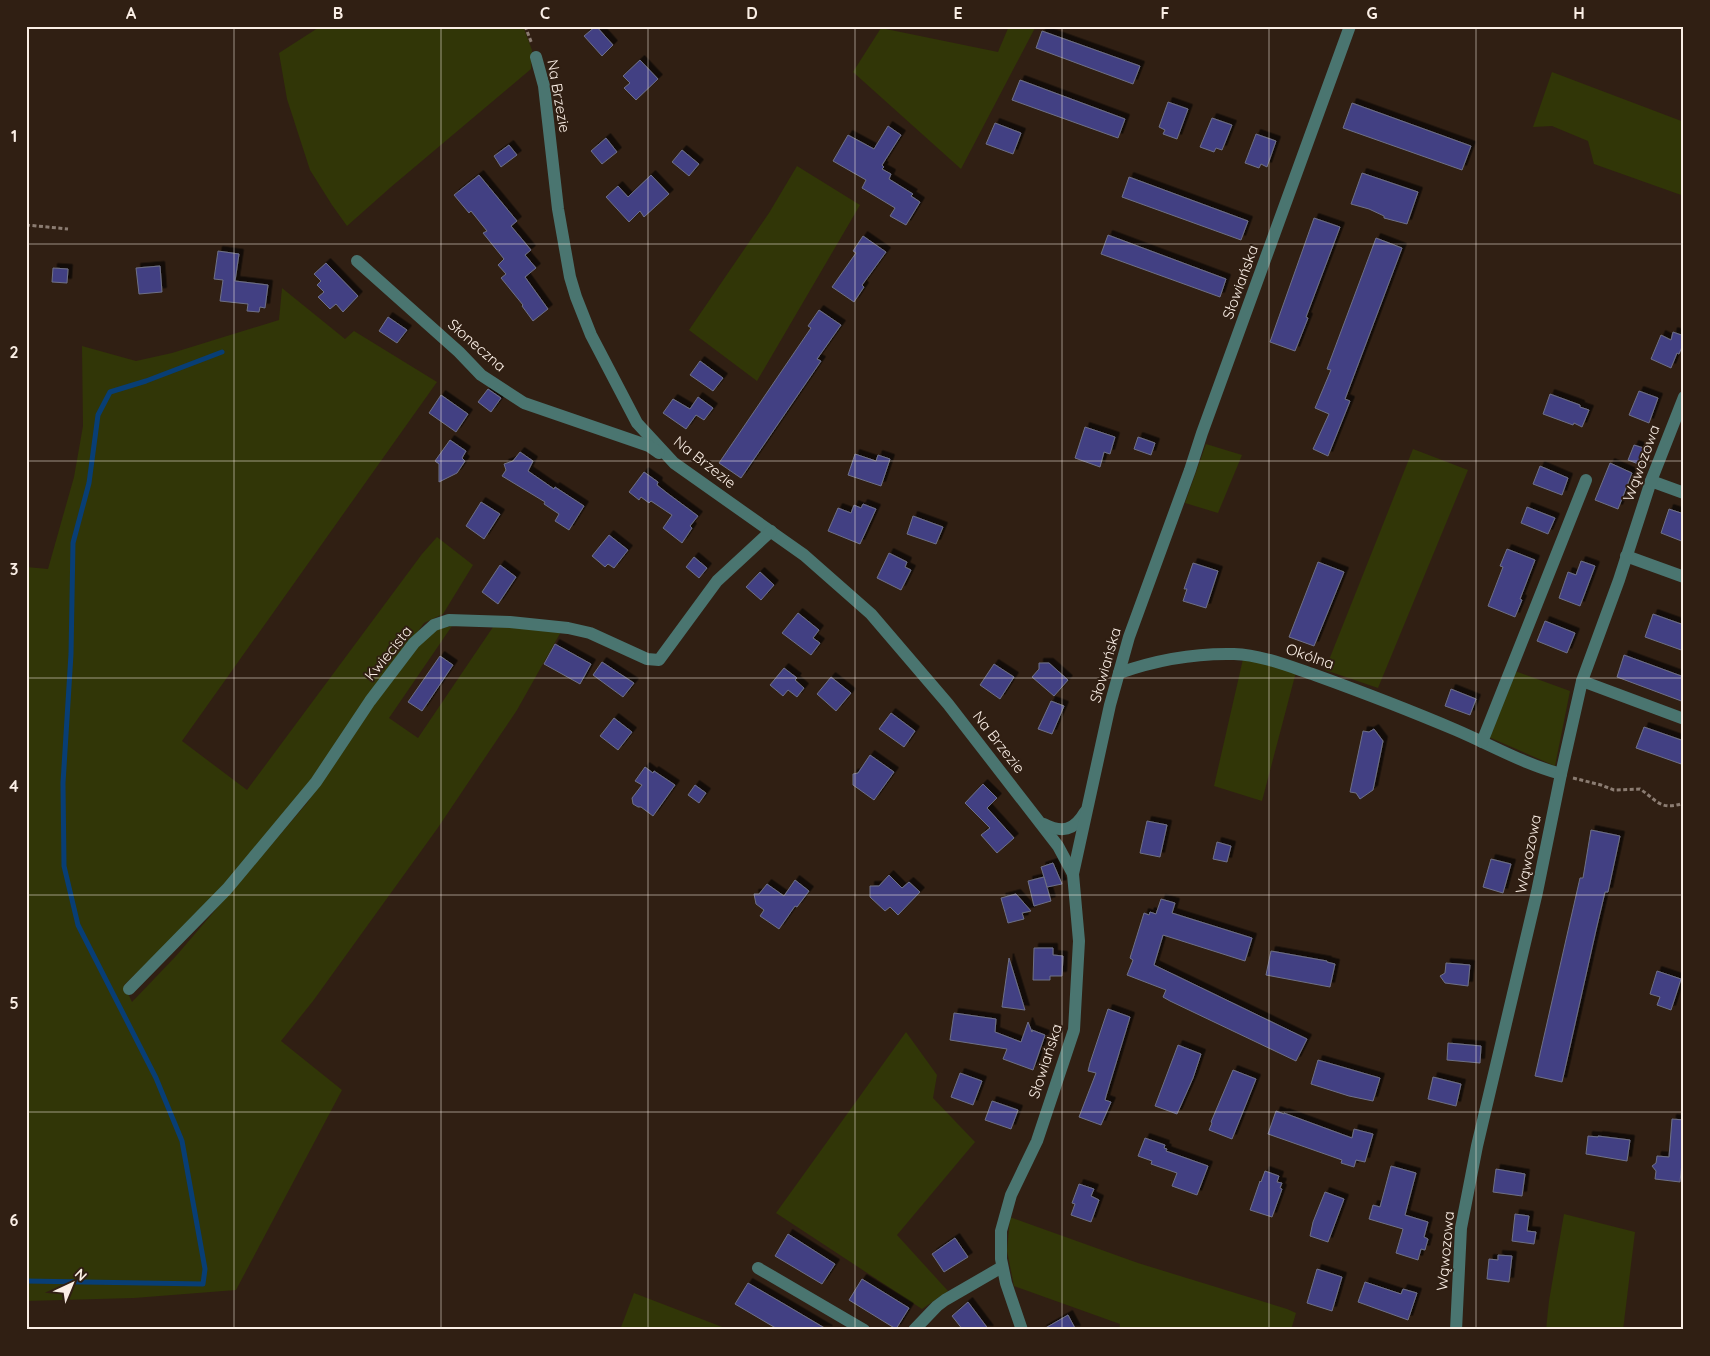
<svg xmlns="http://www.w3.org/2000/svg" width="1710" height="1356" font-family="Quicksand,sans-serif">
  <defs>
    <filter id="shadow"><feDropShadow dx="4.5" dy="-4.5" stdDeviation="0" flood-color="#0009"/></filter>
  </defs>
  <rect width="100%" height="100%" fill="#301f13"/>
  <g fill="#313607">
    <path d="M321,26H523L532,50L531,69L391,187L347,226L332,205L310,170L287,99L279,53Z"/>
    <path d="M1009,26H1036L961,169L853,72L881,28L998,52Z"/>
    <path d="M1552,72L1684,122V196L1594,164L1588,141L1552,126L1533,127Z"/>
    <path d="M797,166L860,205L757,381L689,330L769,213Z"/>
    <path d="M282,288L345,339L354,331L437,382L182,741L247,790L422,554L437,537L473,565L443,614L424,623L314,778L223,889L124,985L132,1002L176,956L307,803L410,651L434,630L452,626L389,718L418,738L493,627L562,630L517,710L437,829L313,1001L281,1041L342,1090L236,1290L134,1298L26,1301V567L48,569L74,477L83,426L82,346L136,361L172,353L279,320Z"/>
    <path d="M1206,444L1242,455L1218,513L1185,503Z"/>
    <path d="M1413,449L1468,470L1378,688L1325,670Z"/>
    <path d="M1243,659L1296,672L1262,801L1214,786Z"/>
    <path d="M1512,670L1570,691L1555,766L1484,735Z"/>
    <path d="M906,1032L937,1075L933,1098L975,1142L897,1235L948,1291L922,1309L776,1213Z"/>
    <path d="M1564,1214L1635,1232L1623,1330H1546L1549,1301Z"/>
    <path d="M1010,1217L1138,1263L1287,1309L1296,1313L1291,1330H1119L1120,1324L1014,1286L1007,1251Z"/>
    <path d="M634,1293L730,1330H620Z"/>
  </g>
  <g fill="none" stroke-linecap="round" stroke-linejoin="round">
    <path stroke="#083e75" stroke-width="5" d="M26,1281L203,1284L205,1269L182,1141L156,1078L78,925L64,866L63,783L71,654L73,543L89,483L98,415L110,392L146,381L222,352"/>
  </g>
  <g fill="#434183" stroke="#6e7086" filter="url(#shadow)">
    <path d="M596,26L613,45L602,56L584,36Z"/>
    <path d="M1042,31L1140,66L1133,84L1036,48Z"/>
    <path d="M640,60L658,79L636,100L624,88L630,83L623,76Z"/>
    <path d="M1020,80L1125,119L1118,138L1012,100Z"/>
    <path d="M1168,102L1188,109L1177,139L1163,134L1165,130L1159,127Z"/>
    <path d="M1352,103L1471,146L1462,170L1343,128Z"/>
    <path d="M1212,118L1232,125L1222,150L1216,148L1214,152L1200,147Z"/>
    <path d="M995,123L1021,133L1013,154L986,144Z"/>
    <path d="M888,126L901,135L882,165L884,167L882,169L891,174L889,179L913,194L911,196L920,202L906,225L890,216L895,208L862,188L866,180L833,161L848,135L874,149Z"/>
    <path d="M1256,134L1276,141L1267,167L1261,164L1259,168L1245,163Z"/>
    <path d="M606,138L617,152L602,164L591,151Z"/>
    <path d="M509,145L517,155L501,167L494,156Z"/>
    <path d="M682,150L699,164L689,176L672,162Z"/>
    <path d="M1362,173L1418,192L1407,224L1384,218V216L1369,209L1351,204Z"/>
    <path d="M479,175L517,221L511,226L531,250L525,255L536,268L525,277L548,309L533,321L522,306L523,305L501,278L506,274L498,265L504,259L483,233L487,231L471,211L469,213L454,195Z"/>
    <path d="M651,175L669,194L644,217L640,211L629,222L606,197L618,186L628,197Z"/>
    <path d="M1129,177L1248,221L1241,240L1122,197Z"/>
    <path d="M1314,218L1340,227L1306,317L1308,318L1295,351L1270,342Z"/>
    <path d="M1108,235L1226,279L1220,297L1101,254Z"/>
    <path d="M863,236L886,252L862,285L864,287L854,302L832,287L856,253L853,251Z"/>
    <path d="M1376,238L1402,248L1345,399L1350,401L1328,456L1313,449L1329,414L1315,408L1331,370L1327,369Z"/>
    <path d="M218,251L239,254L235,281L268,285L265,308L260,307L259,312L247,311L248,304L220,301L223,280L214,279Z"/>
    <path d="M326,263L358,296L343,312L336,304L330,309L318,297L324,292L317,285L321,281L314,274Z"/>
    <path d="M160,266L162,292L139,294L136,268Z"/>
    <path d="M53,268L68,269L67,283L52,282Z"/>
    <path d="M819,310L841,325L817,359L821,361L741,478L719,463L811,328L808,326Z"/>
    <path d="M388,317L407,330L397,343L379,331Z"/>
    <path d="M1673,332L1684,336V342L1679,354L1677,353L1671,368L1651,359L1661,335L1671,340Z"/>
    <path d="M700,361L723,378L713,391L690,375Z"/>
    <path d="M488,389L501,398L491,412L478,402Z"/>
    <path d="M1639,391L1658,398L1649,423L1629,415Z"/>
    <path d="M1550,394L1580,405V407L1589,410L1582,427L1574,423L1573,425L1543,414Z"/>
    <path d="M441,395L468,414L456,432L429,413Z"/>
    <path d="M698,397L713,408L704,420L696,415L686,429L663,413L673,399L690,409Z"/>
    <path d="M1085,427L1115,437L1110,454L1104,452L1100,467L1075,458Z"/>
    <path d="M1138,437L1155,443L1151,455L1134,449Z"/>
    <path d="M450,440L466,451L462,458L465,461L457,473L439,482V464L435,461Z"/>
    <path d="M1634,445L1647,449L1641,465L1628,460Z"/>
    <path d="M520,452L533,461L528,471L554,489L555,487L584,506L569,530L555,521L559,514L544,504L545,502L502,476L506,470L504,464L513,461Z"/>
    <path d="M855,454L876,461L878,455L890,459L881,486L848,475Z"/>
    <path d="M1610,463L1632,473L1618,509L1595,500Z"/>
    <path d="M1540,466L1568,478L1562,495L1533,484Z"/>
    <path d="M644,472L658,482L657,485L667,493L698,516L690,526L692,528L682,543L663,528L672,515L651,501L649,503L641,497L639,500L629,492Z"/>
    <path d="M481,502L500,514L484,539L466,526Z"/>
    <path d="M863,504L876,509L860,544L828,531L838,508L851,513L854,505L861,508Z"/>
    <path d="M1527,507L1555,518L1548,534L1521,523Z"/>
    <path d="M1669,509L1684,514V542L1661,533Z"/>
    <path d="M913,516L943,527L936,544L907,534Z"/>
    <path d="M609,535L628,550L614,568L608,564L605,567L592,556Z"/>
    <path d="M1507,549L1535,560L1520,599L1522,600L1515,617L1488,606L1503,567L1500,566Z"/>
    <path d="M889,553L907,562L905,567L911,570L901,590L877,578Z"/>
    <path d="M694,557L707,568L699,578L686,567Z"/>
    <path d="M1581,561L1595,566L1580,606L1559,598L1568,572L1576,575Z"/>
    <path d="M1318,562L1344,572L1314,646L1289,637Z"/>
    <path d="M1193,563L1218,571L1206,608L1183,601L1187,589H1184Z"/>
    <path d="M500,565L516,577L498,604L482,592Z"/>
    <path d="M760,572L774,585L761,600L746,587Z"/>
    <path d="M798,613L819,630L813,638L820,643L811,655L782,633Z"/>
    <path d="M1653,614L1684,625V651L1645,637Z"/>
    <path d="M1545,621L1575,633L1567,653L1537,641Z"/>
    <path d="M555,644L591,664L580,684L544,664Z"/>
    <path d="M1624,655L1684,677V702L1617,677Z"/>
    <path d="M440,656L453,665L422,711L408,702Z"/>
    <path d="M602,662L634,683L623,697L593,675Z"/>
    <path d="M1039,663H1049L1068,680L1054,696L1032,677L1039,669Z"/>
    <path d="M994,664L1014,677L1000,699L980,685Z"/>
    <path d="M784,668L797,678L795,680L804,688L797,697L788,690L783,696L770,685Z"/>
    <path d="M831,677L851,693L836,711L817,694Z"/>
    <path d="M1451,689L1476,699L1470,715L1445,706Z"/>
    <path d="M1051,701L1064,706L1052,734L1038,729Z"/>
    <path d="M891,713L915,731L904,747L879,729Z"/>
    <path d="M614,718L632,732L618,750L600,736Z"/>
    <path d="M1644,727L1684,741V765L1636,748Z"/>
    <path d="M1374,729L1383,741L1373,790L1360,799L1356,793L1350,792L1363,731L1369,732Z"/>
    <path d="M870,755L894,772L874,800L853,785V774L858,773Z"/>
    <path d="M645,767L653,773L654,771L675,785L653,816L641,807H638L633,804L632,798L642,785L635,781Z"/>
    <path d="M983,784L997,798L987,808L1014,838L997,853L981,835L990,828L965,803Z"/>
    <path d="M695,785L706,793L699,803L688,795Z"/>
    <path d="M1147,821L1167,825L1160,857L1140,853Z"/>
    <path d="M1591,830L1620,836L1608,892H1605L1596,930L1562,1082L1535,1076L1580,878H1583Z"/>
    <path d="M1217,842L1231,846L1227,862L1213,859Z"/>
    <path d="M1491,859L1511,864L1503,893L1483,887Z"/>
    <path d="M1053,863L1062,884L1047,887L1041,867Z"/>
    <path d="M889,875L902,888L909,882L920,892L898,915L890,907L885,911L870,897V886H879Z"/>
    <path d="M1044,877L1051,901L1034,906L1028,881Z"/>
    <path d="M795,880L809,891L797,907L795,906L779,929L760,916L764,910L756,904L754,894H759L767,884L784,896Z"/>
    <path d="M1016,894L1031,911L1022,913L1024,919L1008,923L1001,898Z"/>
    <path d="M1161,899L1175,903L1172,913L1252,938L1245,961L1163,935L1154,965L1307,1039L1296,1061L1170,1001L1163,997L1166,990L1127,975L1133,960L1130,958L1144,913L1149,915L1150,912L1156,914Z"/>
    <path d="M1034,948H1053V955L1063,956L1062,976H1050V980H1033Z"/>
    <path d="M1271,951L1327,961V962L1335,964L1330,987L1266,975Z"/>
    <path d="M1009,958L1025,1010L1002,1007Z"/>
    <path d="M1446,963L1470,965L1468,986L1445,983L1440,976L1445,973Z"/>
    <path d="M1657,971L1681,979L1671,1010L1657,1005L1660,997L1650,994Z"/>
    <path d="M1108,1009L1130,1017L1106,1096L1105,1100L1111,1102L1101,1125L1079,1117L1096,1073L1088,1071L1090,1063Z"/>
    <path d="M954,1013L996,1019L995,1032L1021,1042L1028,1022L1032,1032V1030L1045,1035L1033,1070L1003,1059L1007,1049L950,1040Z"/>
    <path d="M1448,1043L1481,1046L1480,1063L1447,1060Z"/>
    <path d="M1178,1045L1201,1054L1193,1078L1177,1114L1155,1106Z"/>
    <path d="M1318,1060L1380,1078L1373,1101L1349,1096L1311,1084Z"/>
    <path d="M1233,1070L1256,1079L1232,1139L1209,1130L1212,1123L1211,1122Z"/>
    <path d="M960,1073L982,1081L973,1105L951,1097Z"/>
    <path d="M1433,1077L1461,1084L1456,1106L1428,1099Z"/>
    <path d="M992,1101L1018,1110L1011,1129L985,1120Z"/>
    <path d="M1276,1111L1284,1114V1113L1352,1138L1354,1129L1373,1134L1365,1162L1356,1160L1354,1167L1341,1163L1342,1160L1268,1134Z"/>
    <path d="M1672,1119L1684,1120V1143L1680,1182L1655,1179L1656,1171L1652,1166L1656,1163L1657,1156L1669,1157Z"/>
    <path d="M1588,1136L1598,1137V1136L1630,1140L1627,1161L1586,1154Z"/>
    <path d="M1145,1138L1165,1145L1164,1148L1167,1149L1166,1151L1208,1166L1197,1195L1172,1186L1177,1173L1151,1164L1152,1161L1138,1156Z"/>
    <path d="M1391,1166L1416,1173L1405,1215L1428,1222L1424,1237L1428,1239L1425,1250L1421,1249L1418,1260L1396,1253L1403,1229L1369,1219L1373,1205L1380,1207Z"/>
    <path d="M1496,1169L1525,1174L1522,1196L1493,1192Z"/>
    <path d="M1265,1171L1279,1176L1277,1182L1282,1183L1280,1188L1282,1189L1272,1217L1250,1210L1260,1181L1261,1182Z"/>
    <path d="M1079,1184L1094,1189L1091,1196L1099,1200L1091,1222L1071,1215L1075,1204L1072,1203Z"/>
    <path d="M1325,1192L1344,1199L1328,1242L1310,1236L1313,1222Z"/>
    <path d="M1515,1214L1529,1216L1527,1231L1536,1232L1534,1244L1512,1241Z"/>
    <path d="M788,1234L835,1264L822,1284L775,1256Z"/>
    <path d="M955,1238L968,1257L944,1272L932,1254Z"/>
    <path d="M1498,1255L1512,1256L1509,1282L1487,1279L1489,1259L1498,1260Z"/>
    <path d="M1317,1269L1342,1277L1332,1311L1307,1303Z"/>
    <path d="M862,1279L909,1308L896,1329L849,1300Z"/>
    <path d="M1365,1282L1401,1294L1403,1289L1417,1293L1408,1320L1358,1302Z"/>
    <path d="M748,1283L784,1304L828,1330H779L735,1304Z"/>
    <path d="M968,1302L989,1330H963L952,1316Z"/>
    <path d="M1068,1315L1076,1330H1042Z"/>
  </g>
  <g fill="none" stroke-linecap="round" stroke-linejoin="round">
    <g stroke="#8b7c72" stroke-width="3" stroke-dasharray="4 2.5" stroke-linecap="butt">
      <path d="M525,26L532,44"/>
      <path d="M26,225L68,229"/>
      <path d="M1573,778L1601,785L1614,790L1640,789C1658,801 1660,811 1684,803"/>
    </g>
    <g stroke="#4a7570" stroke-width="12">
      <path d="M536,57L544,86L558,209L570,277L576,297L591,335L637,423L674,463L804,555L871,614L948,704L1058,846L1073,874"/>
      <path d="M357,261L459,352L481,375L524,403L649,446L659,453"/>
      <path d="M1651,481L1684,493"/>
      <path d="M1626,556L1684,577"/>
      <path d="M1119,673C1156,660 1194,653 1234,654C1262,655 1288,666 1315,675C1362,692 1409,710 1456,730C1491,745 1524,764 1561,774"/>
      <path d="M1582,681L1684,719"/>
      <path d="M1482,742L1586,480"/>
      <path d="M1044,824C1062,833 1074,831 1085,812"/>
      <path d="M129,989L227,889L316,782L370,701L414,643L434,625L449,620L510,622L568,628L590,633L647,659L659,660L717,581L771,531"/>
      <path d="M758,1268L864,1330"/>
      <path d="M914,1330L937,1306L945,1300L1002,1267"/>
      <path d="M1022,1330L1006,1283L1001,1259V1231L1011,1195L1037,1141L1074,1030L1079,941L1073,874L1110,705L1129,637L1190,470L1202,433L1350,26"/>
      <path d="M1456,1330L1461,1228L1477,1146L1537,892L1561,774L1582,681L1619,580L1651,481L1684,397"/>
    </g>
  </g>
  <path fill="none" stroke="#faeee5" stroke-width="1" stroke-opacity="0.55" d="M234,26V1330M441,26V1330M648,26V1330M855,26V1330M1062,26V1330M1269,26V1330M1476,26V1330M26,244H1684M26,461H1684M26,678H1684M26,895H1684M26,1112H1684"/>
  <g text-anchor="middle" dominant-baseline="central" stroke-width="4" stroke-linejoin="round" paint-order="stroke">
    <g font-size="15" fill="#faeee5" stroke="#301f13">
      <text transform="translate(559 96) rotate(80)">Na Brzezie</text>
      <text transform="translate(1240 282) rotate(-70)">Słowiańska</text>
      <text transform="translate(477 345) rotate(41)">Słoneczna</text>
      <text transform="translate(705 462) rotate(38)">Na Brzezie</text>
      <text transform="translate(1641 463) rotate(-70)">Wąwozowa</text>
      <text transform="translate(388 653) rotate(-51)">Kwiecista</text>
      <text transform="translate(1310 656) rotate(19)">Okólna</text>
      <text transform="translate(1105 665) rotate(-74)">Słowiańska</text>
      <text transform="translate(999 742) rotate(52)">Na Brzezie</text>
      <text transform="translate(1528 854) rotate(-79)">Wąwozowa</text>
      <text transform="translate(1045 1061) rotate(-72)">Słowiańska</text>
      <text transform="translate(1445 1251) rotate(-85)">Wąwozowa</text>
    </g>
  </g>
  <rect width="1710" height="1356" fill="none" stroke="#301f13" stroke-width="55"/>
  <g transform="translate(72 1284) rotate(44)" stroke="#301f13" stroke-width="4" paint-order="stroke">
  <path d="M0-4L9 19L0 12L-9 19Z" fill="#faeee5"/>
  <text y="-8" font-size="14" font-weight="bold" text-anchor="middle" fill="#faeee5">N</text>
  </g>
  <rect x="28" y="28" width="1654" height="1300" fill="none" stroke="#faeee5" stroke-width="2"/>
  <g font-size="16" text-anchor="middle" font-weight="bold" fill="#faeee5">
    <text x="131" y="19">A</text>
    <text x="338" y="19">B</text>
    <text x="545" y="19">C</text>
    <text x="752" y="19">D</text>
    <text x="958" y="19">E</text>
    <text x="1165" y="19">F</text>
    <text x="1372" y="19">G</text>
    <text x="1579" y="19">H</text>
    <text x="14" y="142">1</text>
    <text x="14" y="358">2</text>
    <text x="14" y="575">3</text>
    <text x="14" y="792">4</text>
    <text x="14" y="1009">5</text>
    <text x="14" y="1226">6</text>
  </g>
</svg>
